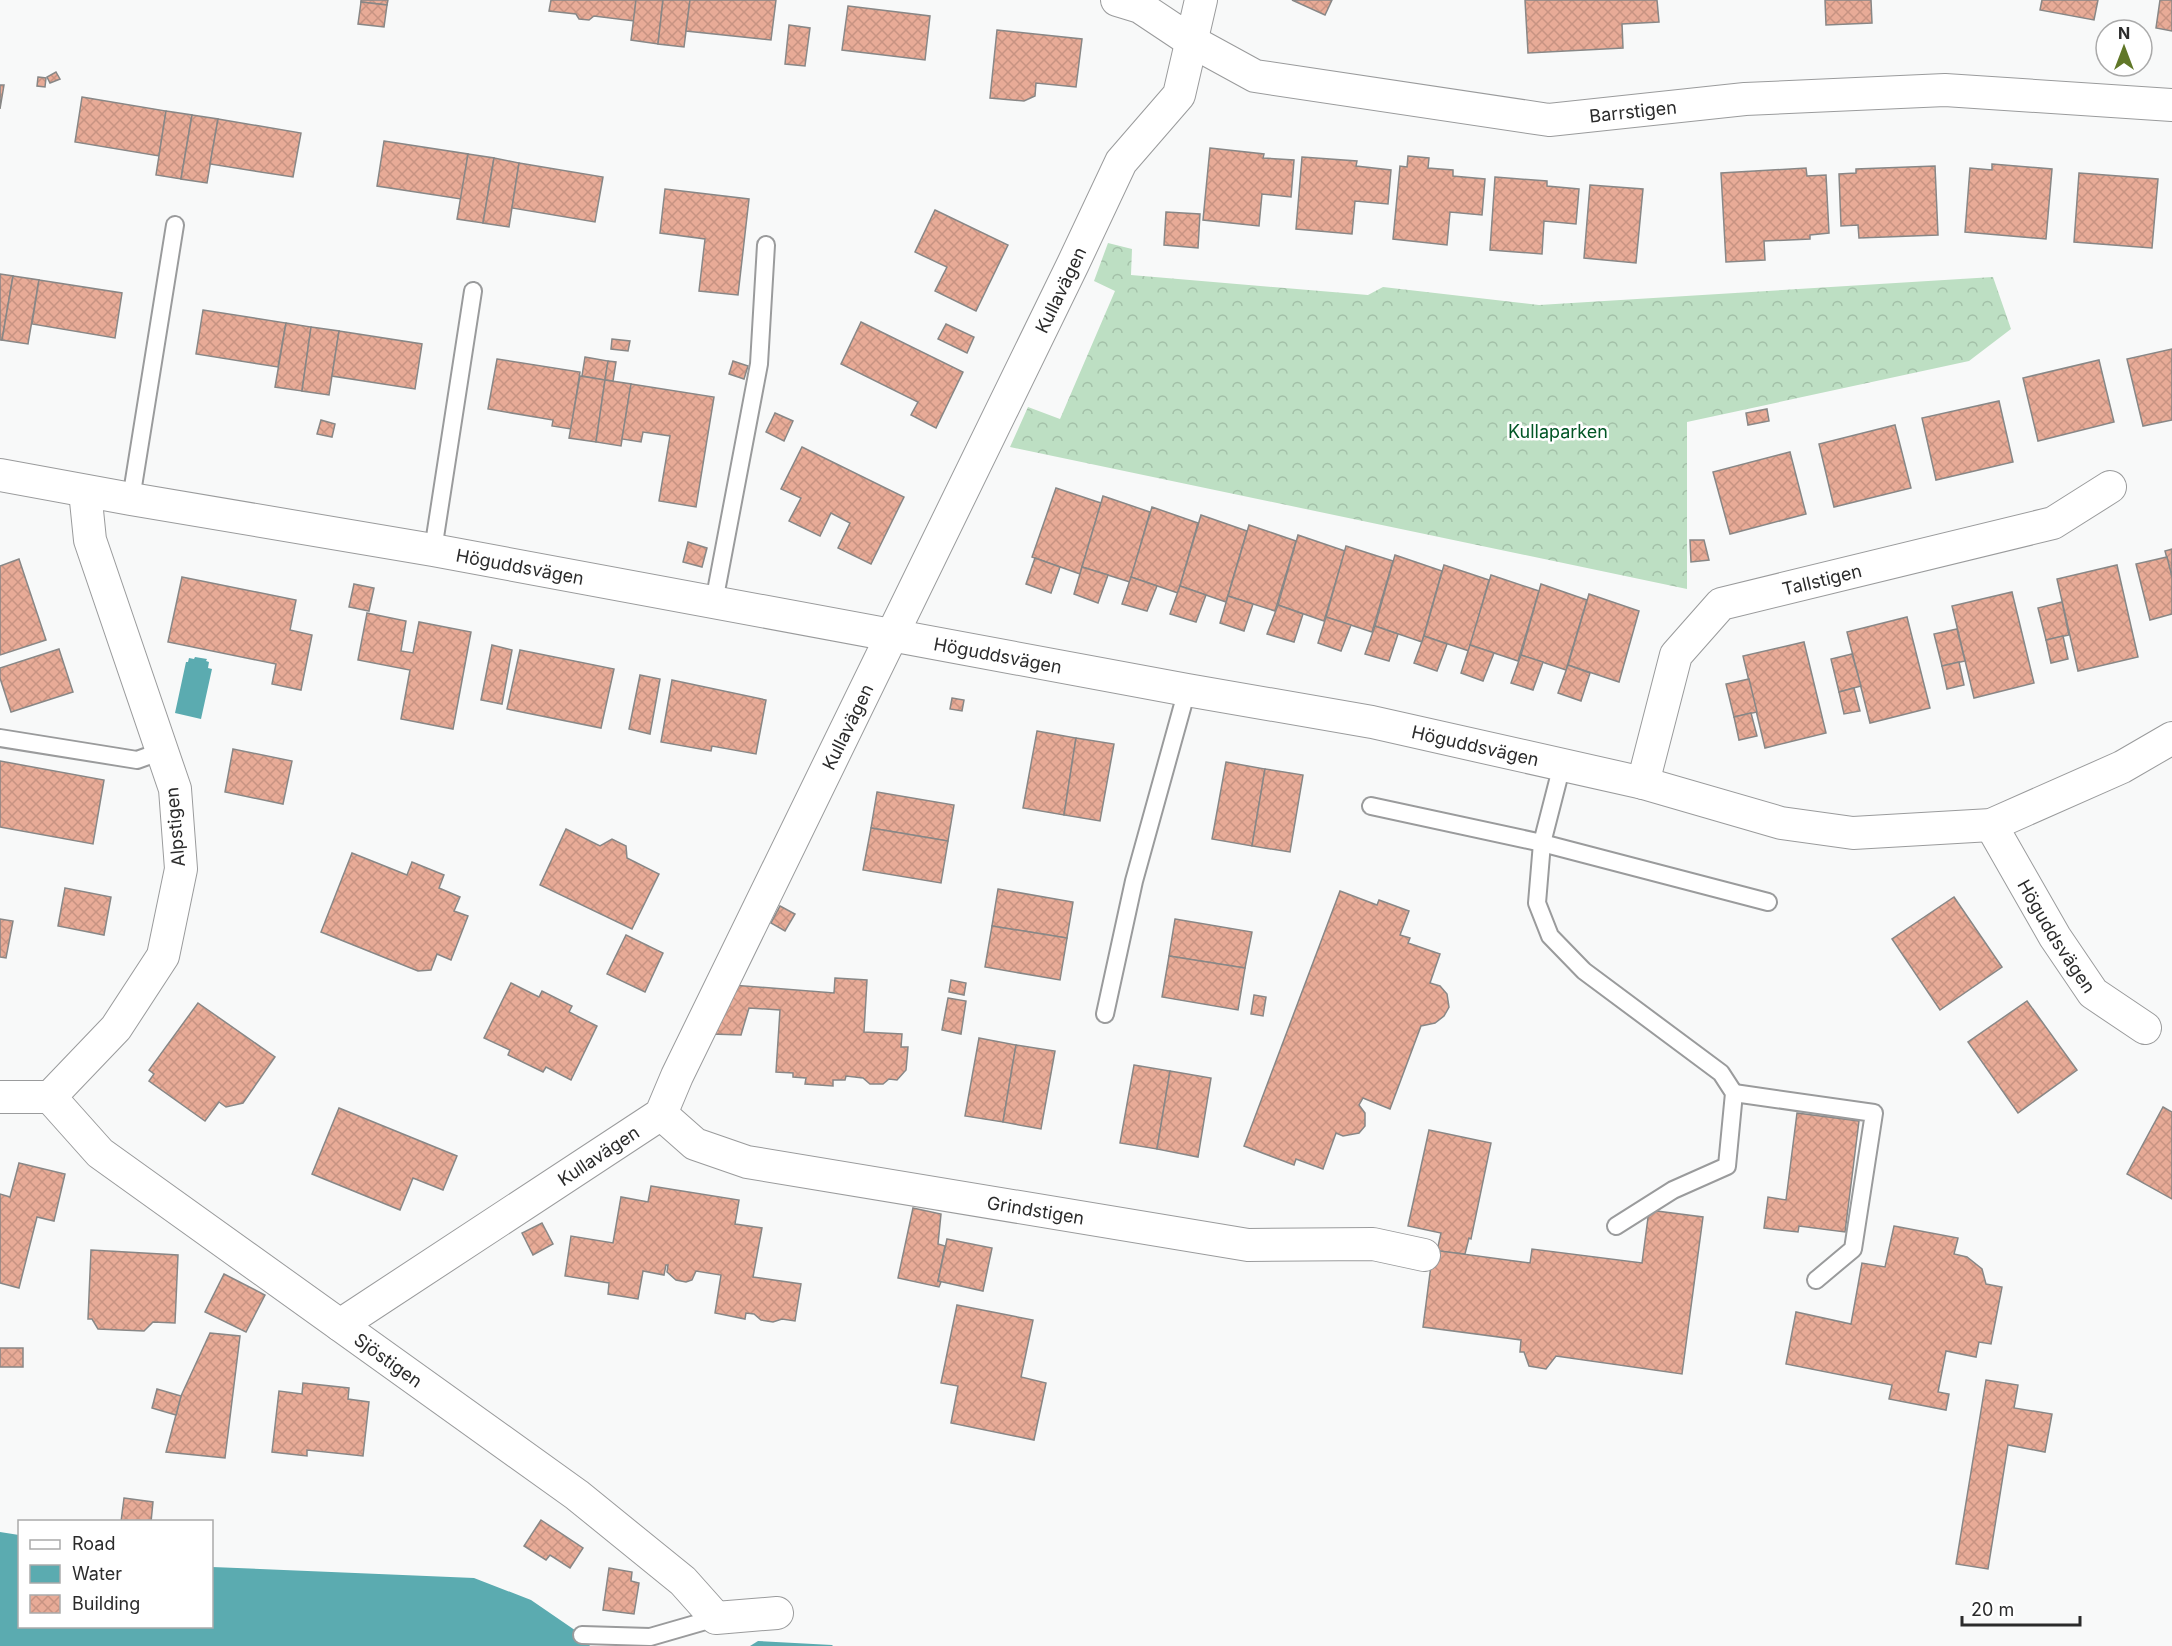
<svg xmlns="http://www.w3.org/2000/svg" width="2172" height="1646" font-family="Inter,sans-serif">
  <defs>
    <pattern id="forest-crowns" width="20" height="18" patternUnits="userSpaceOnUse" patternTransform="scale(1.5)"><rect width="20" height="18" fill="#bddfc3"/><path d="M2 6a3 3 0 1 1 6 0M12 15a3 3 0 1 1 6 0" fill="none" stroke="#a3c0a8"/></pattern>
    <pattern id="building-cross-hatch" width="8" height="8" patternUnits="userSpaceOnUse" patternTransform="scale(1.5)"><rect width="8" height="8" fill="#e8ab97"/><path d="M0 0l8 8M0 8l8-8" fill="none" stroke="#c79382"/></pattern>
  </defs>
  <rect width="100%" height="100%" fill="#f8f9f9"/>
  <path fill="url(#forest-crowns)" d="M1108,243L1132,249L1131,275L1368,295L1383,287L1539,305L1993,277L2011,329L1969,361L1687,422V589L1010,447L1028,407L1060,419L1115,291L1094,281Z"/>
  <g fill="#5babb0">
    <path d="M195,657L207,659L206,661L209,662L208,668L212,669L201,719L175,713L186,662H188L189,658L194,659Z"/>
    <path d="M0,1532L19,1535L20,1626H212V1567L474,1578L531,1600L582,1635L590,1646H0Z"/>
    <path d="M758,1641L832,1645L833,1646H750Z"/>
  </g>
  <g fill="url(#building-cross-hatch)" stroke="#888786" stroke-width="1.5">
    <path d="M361,0H388L387,5L361,2Z"/>
    <path d="M551,0H636L634,21L594,16L589,20L579,19L576,14L549,11Z"/>
    <path d="M636,0H663L658,44L631,40Z"/>
    <path d="M663,0H690L684,47L658,44Z"/>
    <path d="M690,0H776L771,40L686,31Z"/>
    <path d="M1292,0H1332L1325,15Z"/>
    <path d="M1525,0H1657L1659,22L1622,24L1623,48L1528,53Z"/>
    <path d="M1825,0H1871L1872,23L1826,25Z"/>
    <path d="M2042,0H2098L2094,20L2040,10Z"/>
    <path d="M2160,0H2172V31L2156,28Z"/>
    <path d="M361,2L387,5L384,27L358,24Z"/>
    <path d="M848,6L930,16L925,60L842,50Z"/>
    <path d="M789,25L810,28L805,66L785,64Z"/>
    <path d="M997,30L1082,39L1076,87L1036,83L1035,96L1024,101L990,98Z"/>
    <path d="M56,72L60,79L50,83L47,77Z"/>
    <path d="M38,77L46,78L45,87L37,86Z"/>
    <path d="M0,85H4L0,109Z"/>
    <path d="M82,97L166,111L159,156L75,142Z"/>
    <path d="M166,111L192,115L181,179L156,175Z"/>
    <path d="M192,115L218,119L207,183L181,179Z"/>
    <path d="M218,119L301,133L293,177L210,164Z"/>
    <path d="M384,141L468,154L461,199L377,186Z"/>
    <path d="M1210,148L1264,154L1263,158L1294,160L1291,197L1262,194L1259,226L1203,220Z"/>
    <path d="M468,154L494,158L483,223L457,219Z"/>
    <path d="M1408,156L1429,158L1428,168L1453,170V176L1485,179L1482,215L1450,212L1447,245L1393,239L1400,166L1407,167Z"/>
    <path d="M1302,157L1357,161L1356,166L1391,170L1388,204L1355,201L1352,234L1296,229Z"/>
    <path d="M494,158L519,163L509,227L483,223Z"/>
    <path d="M519,163L603,177L595,222L512,208Z"/>
    <path d="M1992,164L2052,169L2046,239L1965,232L1970,168L1992,170Z"/>
    <path d="M1935,166L1938,235L1859,238L1858,225L1841,226L1839,174L1856,173V169Z"/>
    <path d="M1806,168L1807,176L1826,175L1829,233L1810,235V239L1764,241L1765,260L1726,262L1721,173Z"/>
    <path d="M2079,173L2158,179L2152,248L2074,242Z"/>
    <path d="M1495,177L1547,181V186L1579,189L1576,224L1544,221L1542,254L1490,250Z"/>
    <path d="M1590,185L1643,189L1636,263L1584,258Z"/>
    <path d="M665,189L749,199L738,295L699,291L705,239L660,233Z"/>
    <path d="M935,210L1008,245L976,311L935,291L947,267L915,252Z"/>
    <path d="M1166,212L1200,214L1198,248L1164,245Z"/>
    <path d="M0,274L13,276L2,340H0Z"/>
    <path d="M13,276L39,280L28,344L2,340Z"/>
    <path d="M39,280L122,293L115,338L32,324Z"/>
    <path d="M203,310L286,323L278,367L196,354Z"/>
    <path d="M861,322L963,372L936,428L911,415L918,402L841,364Z"/>
    <path d="M286,323L311,327L302,391L275,387Z"/>
    <path d="M946,324L974,337L967,353L938,339Z"/>
    <path d="M311,327L339,331L329,395L302,391Z"/>
    <path d="M339,331L422,344L415,389L332,376Z"/>
    <path d="M612,339L630,341L628,351L611,349Z"/>
    <path d="M2172,349V420L2143,426L2127,359Z"/>
    <path d="M585,357L608,361L605,380L582,376Z"/>
    <path d="M497,359L580,372L571,429L552,426L553,420L488,409Z"/>
    <path d="M2099,360L2114,422L2038,441L2023,378Z"/>
    <path d="M608,361L616,362L613,381L605,380Z"/>
    <path d="M733,361L748,366L744,379L729,374Z"/>
    <path d="M580,376L605,380L596,442L569,438Z"/>
    <path d="M605,380L631,384L621,446L596,442Z"/>
    <path d="M631,384L714,397L696,507L659,501L670,436L643,432L641,442L622,439Z"/>
    <path d="M1999,401L2013,462L1936,480L1922,418Z"/>
    <path d="M1767,409L1769,421L1748,425L1746,413Z"/>
    <path d="M775,413L793,421L784,441L766,432Z"/>
    <path d="M321,420L335,424L332,437L317,434Z"/>
    <path d="M1895,425L1911,488L1834,507L1819,444Z"/>
    <path d="M802,447L904,497L871,564L838,548L850,523L831,513L820,536L789,521L801,498L781,489Z"/>
    <path d="M1790,452L1806,514L1730,534L1713,472Z"/>
    <path d="M1056,488L1101,503L1080,574L1032,557Z"/>
    <path d="M1103,496L1150,512L1130,582L1082,567Z"/>
    <path d="M1152,507L1198,523L1178,593L1131,577Z"/>
    <path d="M1201,515L1247,531L1226,602L1180,586Z"/>
    <path d="M1249,525L1296,541L1275,611L1228,596Z"/>
    <path d="M1298,535L1345,551L1324,621L1278,605Z"/>
    <path d="M1690,540H1704L1709,560L1691,562Z"/>
    <path d="M688,542L707,548L702,567L683,562Z"/>
    <path d="M1346,546L1393,561L1372,632L1326,617Z"/>
    <path d="M2172,549V577L2165,551Z"/>
    <path d="M1395,555L1442,571L1422,642L1375,626Z"/>
    <path d="M2167,557L2172,577V614L2150,620L2136,564Z"/>
    <path d="M1035,558L1060,567L1051,593L1026,584Z"/>
    <path d="M19,559L46,640L0,655V566Z"/>
    <path d="M1444,565L1489,580L1469,651L1424,636Z"/>
    <path d="M2117,565L2138,657L2078,671L2057,579Z"/>
    <path d="M1082,567L1108,575L1098,603L1074,594Z"/>
    <path d="M1491,575L1539,591L1518,661L1470,645Z"/>
    <path d="M182,577L296,600L290,630L312,635L301,690L272,684L276,664L168,642Z"/>
    <path d="M1131,577L1157,586L1147,611L1122,604Z"/>
    <path d="M354,584L374,588L369,611L349,607Z"/>
    <path d="M1541,584L1587,600L1566,670L1521,655Z"/>
    <path d="M1180,586L1206,595L1196,622L1170,614Z"/>
    <path d="M2012,592L2034,683L1974,698L1952,606Z"/>
    <path d="M1589,594L1639,611L1619,682L1568,665Z"/>
    <path d="M1228,596L1253,604L1244,631L1220,623Z"/>
    <path d="M2062,602L2069,635L2046,640L2038,608Z"/>
    <path d="M1278,605L1303,614L1294,642L1267,634Z"/>
    <path d="M367,613L406,621L401,651L413,653L419,622L471,632L453,729L401,719L410,670L358,660Z"/>
    <path d="M1326,617L1351,625L1341,651L1318,643Z"/>
    <path d="M1907,617L1930,708L1870,723L1847,632Z"/>
    <path d="M1375,626L1398,634L1389,661L1365,654Z"/>
    <path d="M1957,629L1965,661L1942,666L1934,634Z"/>
    <path d="M1424,636L1447,644L1437,671L1414,663Z"/>
    <path d="M2063,636L2068,659L2051,663L2046,640Z"/>
    <path d="M1804,642L1826,733L1765,748L1743,656Z"/>
    <path d="M492,645L512,650L502,704L481,700Z"/>
    <path d="M1470,645L1494,653L1483,681L1461,673Z"/>
    <path d="M59,649L73,692L11,712L0,678V668Z"/>
    <path d="M520,650L614,669L601,728L507,709Z"/>
    <path d="M1852,654L1861,686L1839,692L1831,659Z"/>
    <path d="M1521,655L1543,662L1533,690L1511,683Z"/>
    <path d="M1959,662L1964,685L1947,689L1942,666Z"/>
    <path d="M1568,665L1590,673L1581,701L1558,693Z"/>
    <path d="M640,675L660,679L650,734L629,729Z"/>
    <path d="M1749,679L1757,712L1734,717L1726,684Z"/>
    <path d="M672,680L766,700L756,754L712,746L711,751L661,742Z"/>
    <path d="M1854,688L1860,711L1844,714L1839,692Z"/>
    <path d="M952,698L964,700L962,711L950,709Z"/>
    <path d="M1751,713L1757,736L1739,740L1734,717Z"/>
    <path d="M1037,731L1076,738L1064,815L1023,808Z"/>
    <path d="M1076,738L1114,744L1100,821L1064,815Z"/>
    <path d="M233,749L292,761L283,804L225,792Z"/>
    <path d="M0,761L104,780L93,844L0,827Z"/>
    <path d="M1226,762L1265,769L1252,846L1212,839Z"/>
    <path d="M1265,769L1303,775L1290,852L1252,846Z"/>
    <path d="M877,792L954,805L948,841L871,828Z"/>
    <path d="M871,828L948,841L941,883L863,870Z"/>
    <path d="M566,829L600,846L612,839L626,846L627,858L659,874L632,929L540,885Z"/>
    <path d="M352,853L407,875L412,862L444,875L439,888L460,897L454,911L468,916L451,960L437,954L431,970L418,971L321,932Z"/>
    <path d="M65,888L111,897L104,935L58,926Z"/>
    <path d="M998,889L1073,902L1067,938L992,926Z"/>
    <path d="M1340,891L1377,905L1379,900L1409,911L1400,935L1410,938L1408,943L1440,954L1430,983L1440,986L1447,994L1449,1007L1444,1016L1435,1023L1421,1026L1390,1109L1363,1098L1359,1105L1365,1113V1126L1359,1133L1343,1136L1336,1133L1323,1169L1296,1159L1294,1165L1244,1146Z"/>
    <path d="M1954,897L2002,967L1940,1010L1892,939Z"/>
    <path d="M780,906L795,914L785,931L771,923Z"/>
    <path d="M0,919L13,921L6,958L0,957Z"/>
    <path d="M1175,919L1252,932L1245,968L1169,956Z"/>
    <path d="M992,926L1067,938L1060,980L985,967Z"/>
    <path d="M626,935L663,953L645,992L607,974Z"/>
    <path d="M1169,956L1245,968L1238,1010L1162,997Z"/>
    <path d="M835,978L867,980L864,1032L902,1034L901,1047H908L906,1070L897,1080L889,1079L883,1084H870L863,1078L846,1076L845,1080H833V1086L805,1084L806,1078L793,1077V1073L776,1072L780,1010L749,1008L741,1035L712,1034L732,985L834,993Z"/>
    <path d="M951,980L966,983L964,995L949,992Z"/>
    <path d="M511,983L539,997L542,991L572,1006L569,1012L597,1026L571,1080L546,1067L543,1072L508,1055L510,1050L484,1038Z"/>
    <path d="M1254,995L1266,997L1263,1016L1251,1014Z"/>
    <path d="M948,998L966,1001L961,1034L942,1030Z"/>
    <path d="M2027,1001L2077,1070L2018,1113L1968,1042Z"/>
    <path d="M198,1003L275,1057L243,1103L226,1107L219,1102L205,1121L149,1081L154,1074L149,1070Z"/>
    <path d="M979,1038L1016,1045L1003,1122L965,1116Z"/>
    <path d="M1016,1045L1055,1051L1041,1129L1003,1122Z"/>
    <path d="M1134,1065L1170,1071L1157,1149L1120,1143Z"/>
    <path d="M1170,1071L1211,1078L1198,1157L1157,1149Z"/>
    <path d="M2163,1107L2172,1112V1199L2127,1174Z"/>
    <path d="M339,1108L457,1156L443,1190L413,1178L400,1210L312,1174Z"/>
    <path d="M1797,1113L1859,1121L1845,1232L1799,1226L1798,1232L1764,1228L1768,1197L1786,1200Z"/>
    <path d="M1429,1130L1491,1143L1471,1239L1469,1238L1465,1254L1437,1251L1441,1233L1408,1226Z"/>
    <path d="M19,1163L65,1174L54,1221L37,1217L19,1288L0,1283V1194L10,1197Z"/>
    <path d="M651,1186L739,1200L735,1224L762,1228L753,1277L801,1284L795,1321L782,1319L773,1322L761,1320L754,1314L746,1313L745,1319L715,1313L721,1275L696,1271L692,1280L686,1282L676,1280L667,1272L668,1265H666L664,1275L643,1271L638,1299L608,1294L609,1283L565,1276L571,1236L613,1243L621,1197L648,1202Z"/>
    <path d="M913,1208L941,1214L938,1244L945,1246L938,1281L941,1282L939,1287L898,1278Z"/>
    <path d="M1649,1210L1703,1217L1682,1374L1556,1356L1546,1369L1529,1366L1524,1352H1520L1521,1340L1423,1327L1433,1250L1530,1263L1532,1249L1642,1263Z"/>
    <path d="M542,1223L553,1244L533,1255L522,1233Z"/>
    <path d="M1894,1226L1958,1238L1954,1254L1967,1257L1982,1269L1986,1284L2002,1287L1991,1344L1979,1342L1976,1357L1946,1351L1938,1392L1949,1394L1946,1410L1889,1399L1892,1385L1786,1364L1796,1312L1851,1324L1862,1263L1885,1267Z"/>
    <path d="M947,1239L992,1248L983,1291L938,1281Z"/>
    <path d="M91,1250L178,1255L175,1323L153,1322L144,1331L98,1329L92,1319H88Z"/>
    <path d="M224,1274L265,1295L246,1332L205,1312Z"/>
    <path d="M957,1305L1033,1320L1021,1377L1046,1383L1034,1440L951,1423L958,1386L941,1383Z"/>
    <path d="M210,1333L240,1336L225,1458L166,1452L181,1396Z"/>
    <rect x="0" y="1348" width="23" height="19"/>
    <path d="M1986,1380L2018,1385L2014,1408L2052,1414L2045,1452L2008,1445L1988,1569L1956,1564Z"/>
    <path d="M303,1383L349,1388L348,1399L369,1402L363,1456L307,1450V1456L272,1452L279,1391L302,1394Z"/>
    <path d="M157,1389L181,1396L176,1415L152,1408Z"/>
    <path d="M124,1498L153,1502L151,1522H121Z"/>
    <path d="M541,1520L583,1548L570,1568L550,1555L546,1560L524,1546Z"/>
    <path d="M609,1568L632,1572L631,1581L639,1583L634,1614L603,1610Z"/>
  </g>
  <g fill="none" stroke-linecap="round" stroke-linejoin="round">
    <defs>
      <g id="service">
        <path d="M131,499L175,225"/>
        <path d="M433,550L473,291"/>
        <path d="M714,602L759,364L766,245"/>
        <path d="M0,738L137,760L162,751"/>
        <path d="M1562,765L1542,843L1537,903L1550,936L1584,971L1721,1073L1734,1093L1727,1166L1673,1190L1616,1226"/>
        <path d="M1371,806L1542,843L1768,902"/>
        <path d="M1105,1014L1134,881L1187,690"/>
        <path d="M1734,1093L1874,1113L1853,1249L1816,1280"/>
        <path d="M582,1635L650,1637L716,1618"/>
      </g>
      <g id="minor">
        <path id="s1" d="M1117,0L1140,7L1191,41L1255,76L1549,120L1745,99L1945,90L2172,105"/>
        <path id="s2" d="M0,475L131,499L433,550L1187,690L1372,722L1643,783L1781,823L1853,833L1991,825L2122,767L2172,738"/>
        <path id="s3" d="M1643,783L1676,655L1721,604L2053,523L2110,487"/>
        <path id="s4" d="M1991,825L2055,937L2093,993L2145,1028"/>
        <path id="s5" d="M0,1097H50L100,1153L577,1495L683,1581L716,1618L777,1613"/>
        <path d="M50,1097L116,1028L163,956L181,869L175,789L90,540L85,491"/>
        <path id="s6" d="M661,1114L695,1144L747,1162L1248,1245L1373,1244L1424,1255"/>
        <path id="s7" d="M340,1325L661,1114L677,1076L1073,264L1121,162L1179,95L1201,0"/>
      </g>
    </defs>
    <use href="#service" stroke="#9a9b9c" stroke-width="20"/>
    <use href="#minor" stroke="#9a9b9c" stroke-width="34"/>
    <use href="#service" stroke="#fff" stroke-width="16"/>
    <use href="#minor" stroke="#fff" stroke-width="32"/>
  </g>
  <g text-anchor="middle" dominant-baseline="central" stroke-width="5" stroke-linejoin="round" paint-order="stroke">
    <g font-size="18" fill="#2b2b2b" stroke="#fff">
      <text stroke="none"><textPath href="#s1" startOffset="540">Barrstigen</textPath></text>
      <text stroke="none"><textPath href="#s7" startOffset="1300">Kullavägen</textPath></text>
      <text stroke="none"><textPath href="#s2" startOffset="528">Höguddsvägen</textPath></text>
      <text stroke="none"><textPath href="#s3" startOffset="304">Tallstigen</textPath></text>
      <text stroke="none"><textPath href="#s2" startOffset="1014">Höguddsvägen</textPath></text>
      <text stroke="none"><textPath href="#s7" startOffset="814">Kullavägen</textPath></text>
      <text stroke="none"><textPath href="#s2" startOffset="1500">Höguddsvägen</textPath></text>
      <text transform="translate(175 827) rotate(-95)">Alpstigen</text>
      <text stroke="none"><textPath href="#s4" startOffset="129">Höguddsvägen</textPath></text>
      <text stroke="none"><textPath href="#s7" startOffset="309">Kullavägen</textPath></text>
      <text stroke="none"><textPath href="#s6" startOffset="393">Grindstigen</textPath></text>
      <text stroke="none"><textPath href="#s5" startOffset="480">Sjöstigen</textPath></text>
    </g>
    <g font-size="18" fill="#015625" stroke="#fff">
      <text x="1558" y="431">Kullaparken</text>
    </g>
  </g>
  <rect x="18" y="1520" width="195" height="108" fill="#ffffff" stroke="#aaaaaa" stroke-width="1.5"/>
  <rect x="30" y="1540" width="30" height="9" fill="#ffffff" stroke="#aaaaaa" stroke-width="1.5"/>
  <text x="72" y="1550" font-size="18" fill="#2b2b2b">Road</text>
  <rect x="30" y="1565" width="30" height="18" fill="#5babb0" stroke="#aaaaaa" stroke-width="1.5"/>
  <text x="72" y="1580" font-size="18" fill="#2b2b2b">Water</text>
  <rect x="30" y="1595" width="30" height="18" fill="url(#building-cross-hatch)" stroke="#aaaaaa" stroke-width="1.5"/>
  <text x="72" y="1610" font-size="18" fill="#2b2b2b">Building</text>
  <g transform="translate(2124 48)"><circle r="28" fill="#ffffff" stroke="#aaaaaa" stroke-width="1.5"/>
  <path d="M0-4.5L10 22L0 15L-10 22Z" fill="#607728"/>
  <text y="-9" font-size="16" font-weight="bold" text-anchor="middle" fill="#2b2b2b">N</text>
  </g>
  <path d="M1962 1616v9h118v-9" fill="none" stroke="#2b2b2b" stroke-width="3"/>
  <text x="1971" y="1616" font-size="18" fill="#2b2b2b" stroke="#ffffff" stroke-width="4.5" paint-order="stroke">20 m</text>
</svg>
